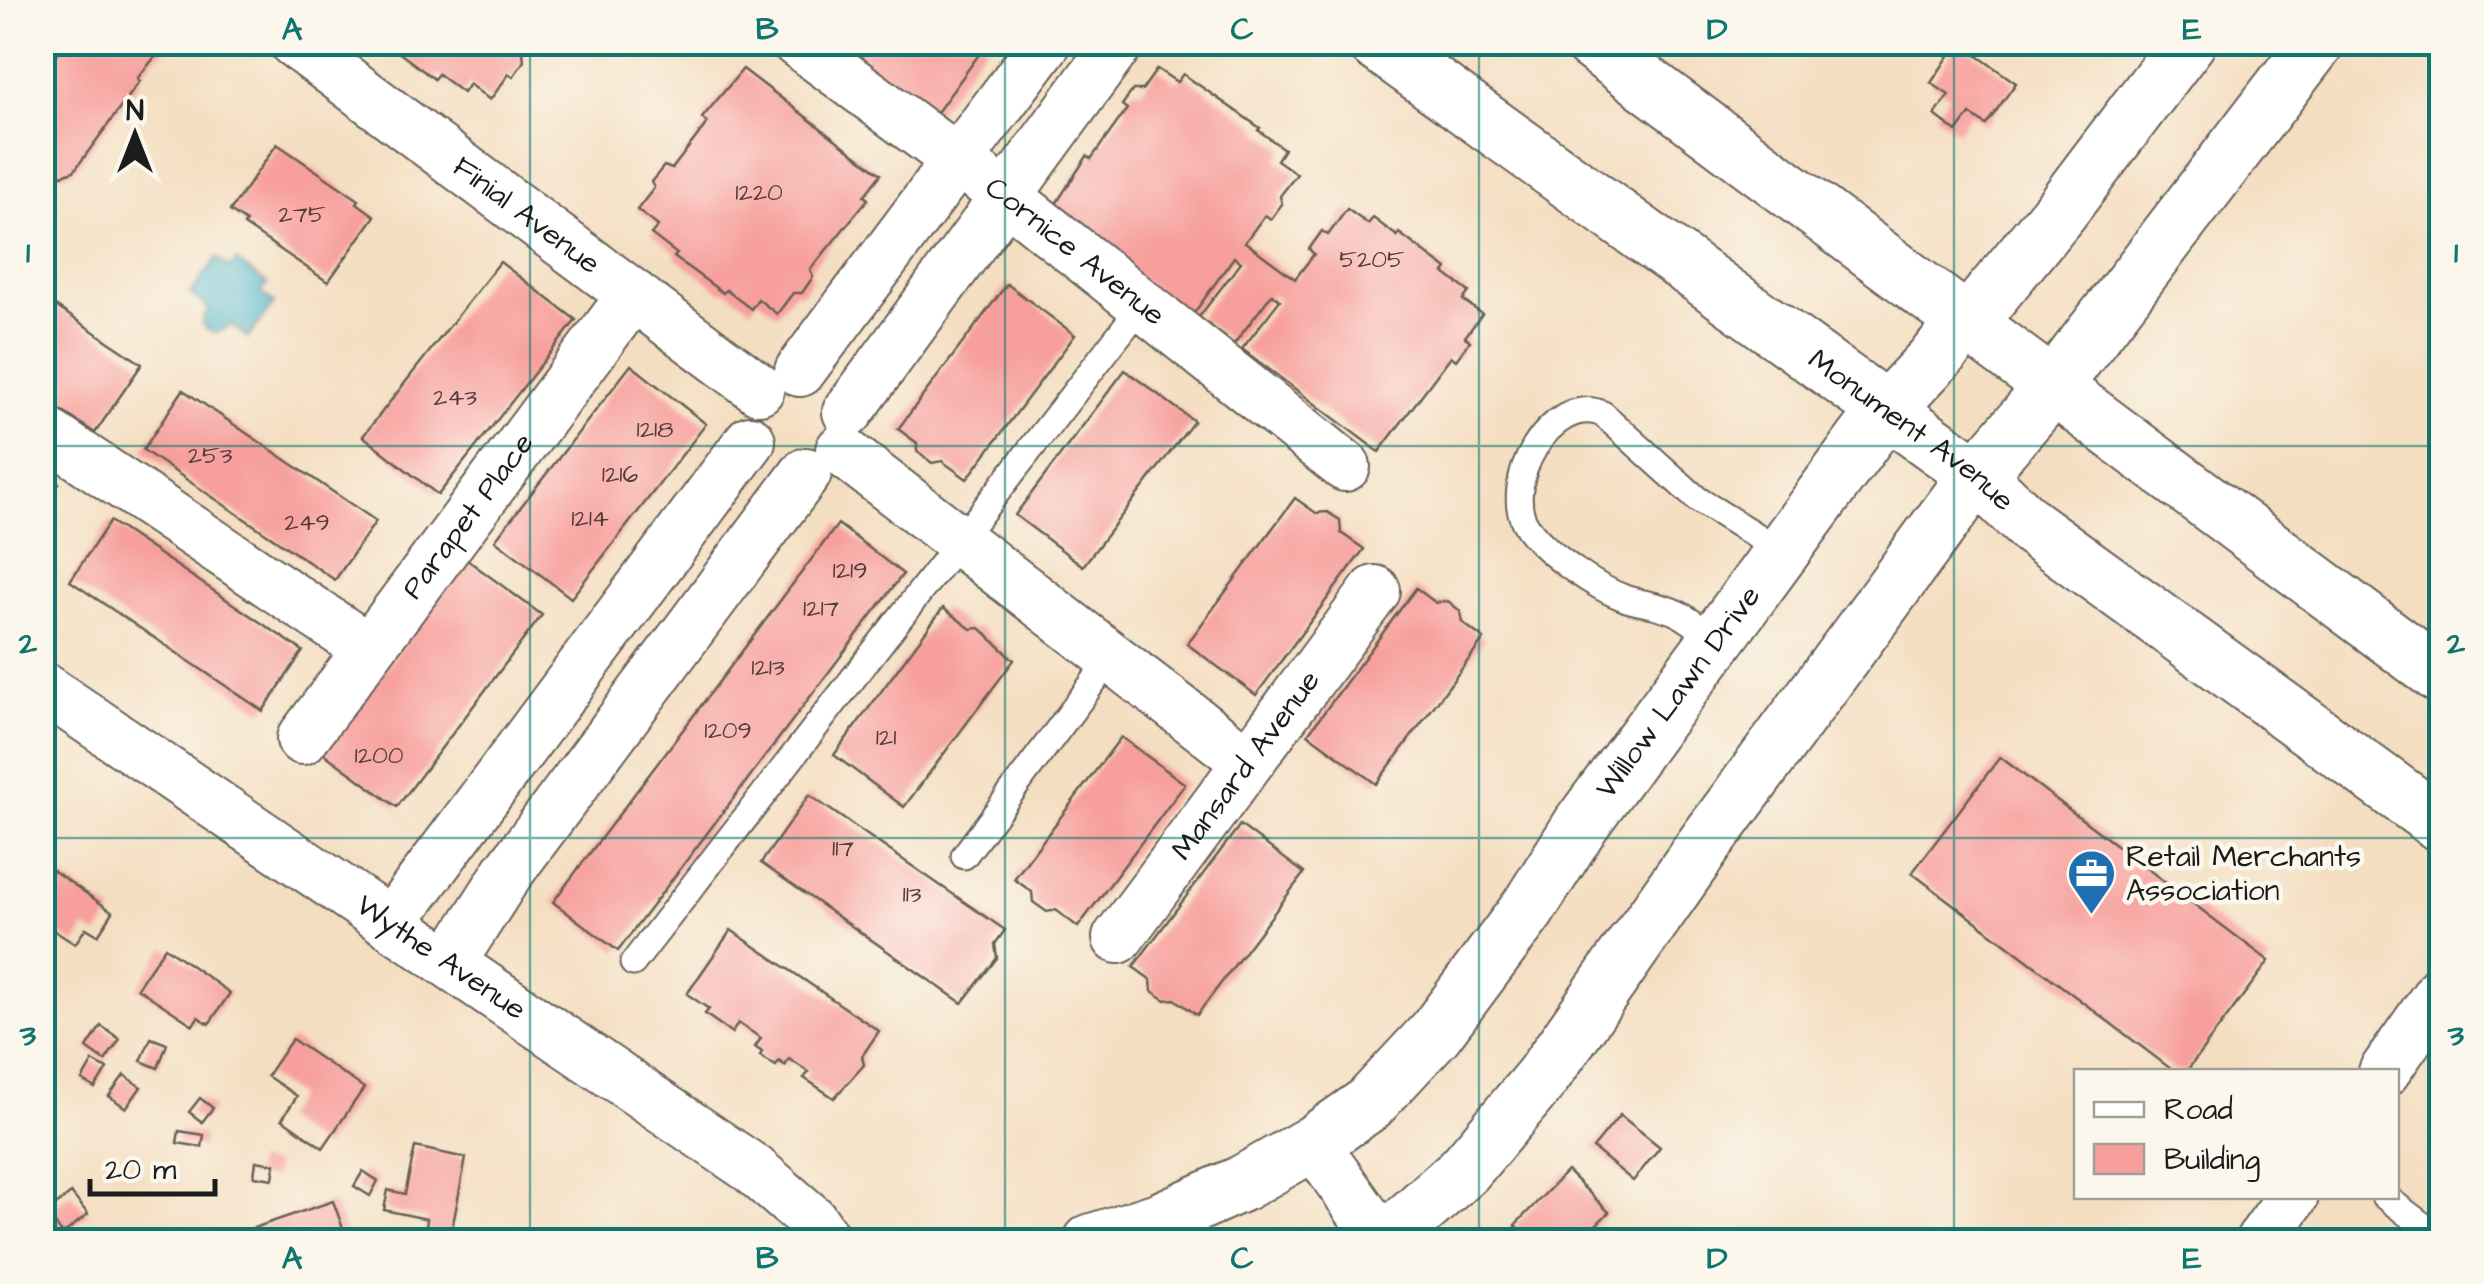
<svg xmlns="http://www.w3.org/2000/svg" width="2484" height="1284" font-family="'Architects Daughter',sans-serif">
  <rect width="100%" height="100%" fill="#fbf7ec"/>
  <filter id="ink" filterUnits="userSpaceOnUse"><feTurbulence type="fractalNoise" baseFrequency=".01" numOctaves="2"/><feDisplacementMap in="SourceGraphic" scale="20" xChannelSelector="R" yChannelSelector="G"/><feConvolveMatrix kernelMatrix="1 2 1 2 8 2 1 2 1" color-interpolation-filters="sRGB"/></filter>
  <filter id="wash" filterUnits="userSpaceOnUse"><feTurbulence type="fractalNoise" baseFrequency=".0048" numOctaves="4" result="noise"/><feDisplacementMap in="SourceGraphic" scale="40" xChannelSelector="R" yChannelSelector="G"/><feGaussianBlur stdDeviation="2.25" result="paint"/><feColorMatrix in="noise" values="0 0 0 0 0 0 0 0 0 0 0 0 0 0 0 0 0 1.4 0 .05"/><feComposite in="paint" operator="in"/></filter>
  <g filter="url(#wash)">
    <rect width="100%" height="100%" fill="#f4dec1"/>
    <path fill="#4bb4ca" stroke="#346873" stroke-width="2.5" d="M217,258L230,268L236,261L267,284L261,293L274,303L248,338L230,324C221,335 210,336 202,323L209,308L190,294Z"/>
    <g id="blocks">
      <g fill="#f79f9c">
        <path d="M66,42H175L154,58L137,79L140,81L74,171L62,175L42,162V72Z"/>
        <path d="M385,42H531L523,53L524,61L513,77L509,74L490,100L469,84L463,93L438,74L434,79Z"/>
        <path d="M831,42H988L933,118Z"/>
        <path d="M1958,42L2016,83L1986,125L1970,114L1957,132L1935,115L1949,95L1931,83Z"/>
        <path d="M743,69L881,174L864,196L868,199L810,270L813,277L802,293H793L777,314L758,299L751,309L726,290L723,293L674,257L677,254L651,234L658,226L637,210L654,188L651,182L664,166L672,169L707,123L702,118Z"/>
        <path d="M1157,69L1177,82L1183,74L1260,128L1258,130L1284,149L1277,160L1297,174L1280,196L1282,204L1271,219L1265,215L1245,242L1295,279L1314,254L1309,249L1322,231L1328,235L1347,209L1368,224L1373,218L1397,236L1399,233L1447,269L1444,273L1469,292L1463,300L1482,314L1465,337L1470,341L1456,360L1451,356L1379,452L1242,349L1280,300L1272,294L1234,344L1199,317L1241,262L1234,257L1192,316L1050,213L1087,156L1091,159L1127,109L1122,105L1133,90H1142Z"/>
        <path d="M277,144L359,200L357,203L375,216L328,282L244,225L246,222L230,211Z"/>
        <path d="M500,262L576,320L438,495L363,436Z"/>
        <path d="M1007,284L1075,335L967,479L942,461L932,463L917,451V443L898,429Z"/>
        <path d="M42,297L142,364L95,433L42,398Z"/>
        <path d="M631,365L706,424L571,598L495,540Z"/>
        <path d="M1125,370L1194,421L1083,566L1015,515Z"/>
        <path d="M183,390L376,521L335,580L143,450Z"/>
        <path d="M42,472L59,483L42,508Z"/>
        <path d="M1295,498L1316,513L1327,512L1340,520L1341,533L1364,549L1256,695L1187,644Z"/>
        <path d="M110,521L303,651L263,711L70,581Z"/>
        <path d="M838,524L903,574L618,951L553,902Z"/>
        <path d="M466,559L542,615L397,807L323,753Z"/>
        <path d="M1416,588L1436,603L1448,601L1460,611L1462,622L1484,639L1376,784L1308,734Z"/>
        <path d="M943,608L971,629L980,628L1014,660L904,807L834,755Z"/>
        <path d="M1121,737L1185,784L1078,927L1056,910L1047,912L1033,902L1032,892L1014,879Z"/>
        <path d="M2000,757L2269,961L2186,1072H2175L1912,873Z"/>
        <path d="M809,795L1005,930L995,944L997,958L962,1003L761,863Z"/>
        <path d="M1240,825L1304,873L1197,1015L1175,999L1166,1000L1152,991L1151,980L1133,967Z"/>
        <path d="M44,864L113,912L98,935L86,928L75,944L42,923Z"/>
        <path d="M731,930L879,1031L862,1056L864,1065L834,1098L804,1078L809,1072L789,1059L785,1066L779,1061L776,1066L760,1056L762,1052L755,1047L761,1038L738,1023L732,1033L705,1014L709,1009L687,994Z"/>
        <path d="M165,947L230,993L209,1024L198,1017L193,1025L137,988Z"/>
        <path d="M101,1026L120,1039L105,1061L87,1048Z"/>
        <path d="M151,1038L167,1044L158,1068L141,1061Z"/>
        <path d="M292,1039L364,1088L323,1148L282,1119L297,1096L267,1076Z"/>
        <path d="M93,1061L107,1069L95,1088L82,1080Z"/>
        <path d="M124,1075L141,1087L126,1108L109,1096Z"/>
        <path d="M200,1098L213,1108L202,1122L189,1112Z"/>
        <path d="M1620,1115L1660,1147L1633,1181L1593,1148Z"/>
        <path d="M179,1131L204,1135L202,1147L177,1143Z"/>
        <path d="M415,1147L466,1158L450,1239L425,1234L427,1219L384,1210L388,1190L405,1194Z"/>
        <path d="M256,1161L275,1164L273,1179L254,1176Z"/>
        <path d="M363,1171L378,1181L370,1196L354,1186Z"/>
        <path d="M1567,1171L1609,1212L1594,1227L1608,1242H1532L1515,1225Z"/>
        <path d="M71,1193L88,1214L63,1234L46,1213Z"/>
        <path d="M333,1201L347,1239L232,1242L230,1236Z"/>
      </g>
    </g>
  </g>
  <g filter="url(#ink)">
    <use href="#blocks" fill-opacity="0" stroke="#686056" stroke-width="2.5"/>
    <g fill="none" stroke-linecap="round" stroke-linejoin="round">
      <defs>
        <g id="lane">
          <path d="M1717,640C1704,631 1692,621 1679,614C1662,605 1644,604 1627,599C1596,588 1548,555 1528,528C1498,487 1551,392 1603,414L1697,499L1782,552"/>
          <path d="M964,856L1112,657"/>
          <path d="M633,963L1142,305"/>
          <path d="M2384,1196L2442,1240"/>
        </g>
        <g id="street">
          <path id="s1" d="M294,42L759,389"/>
          <path id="s2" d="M797,42L1007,197L1345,466"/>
          <path d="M800,371L1046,42"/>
          <path d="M848,412L1119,42"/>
          <path d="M42,430L367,648"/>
          <path d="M841,450L1248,762"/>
          <path id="s3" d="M42,687L753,1169L812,1220L827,1242"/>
          <path id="s4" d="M302,739L633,295"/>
          <path d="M391,923L750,441"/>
          <path id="s5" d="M1118,938L1375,591"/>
          <path d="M450,963L507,874L806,473"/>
          <path d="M2384,1072L2442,989"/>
          <path d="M1313,1143L1383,1242"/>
          <path d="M2260,1242L2293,1196"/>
        </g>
        <g id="secondary">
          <path id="s6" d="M1375,42L1977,475L2030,526L2442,825"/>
          <path d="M1591,42L2442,677"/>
          <path id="s7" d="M1091,1242L1160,1220L1243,1183L1313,1143L1369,1104L1435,1033L1527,910L1582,823L1886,410L1967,324L2061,210L2188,42"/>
          <path d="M1384,1242L1465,1169L1542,1077L1707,841L1933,534L1977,475L2052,388L2317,42"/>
        </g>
      </defs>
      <use href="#lane" stroke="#686056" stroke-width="29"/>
      <use href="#street" stroke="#686056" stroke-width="54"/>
      <use href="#secondary" stroke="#686056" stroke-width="59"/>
      <use href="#lane" stroke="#fff" stroke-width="25"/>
      <use href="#street" stroke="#fff" stroke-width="50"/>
      <use href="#secondary" stroke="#fff" stroke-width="55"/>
    </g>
  </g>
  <path fill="none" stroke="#0f766e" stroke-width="2.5" stroke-opacity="0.55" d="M530,42V1242M1005,42V1242M1479,42V1242M1954,42V1242M42,446H2442M42,838H2442"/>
  <defs>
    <symbol id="office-pin" viewBox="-11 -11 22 30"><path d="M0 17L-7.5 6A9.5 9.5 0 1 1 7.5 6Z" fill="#1f6fb2" stroke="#fbf7ec"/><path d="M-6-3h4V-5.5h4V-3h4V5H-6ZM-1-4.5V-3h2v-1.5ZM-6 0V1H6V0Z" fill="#fff"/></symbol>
  </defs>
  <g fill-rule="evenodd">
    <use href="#office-pin" x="2064" y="846" width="55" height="75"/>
  </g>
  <g text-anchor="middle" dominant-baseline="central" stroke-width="9" stroke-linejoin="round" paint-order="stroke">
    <g font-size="25" fill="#533d3c">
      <text x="759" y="192">1220</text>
      <text x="302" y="214">275</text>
      <text x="1372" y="259">5205</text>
      <text x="455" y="397">243</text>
      <text x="655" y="429">1218</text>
      <text x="210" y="455">253</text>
      <text x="620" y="474">1216</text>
      <text x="590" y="518">1214</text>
      <text x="307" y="522">249</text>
      <text x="850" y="570">1219</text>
      <text x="821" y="608">1217</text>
      <text x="768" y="667">1213</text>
      <text x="728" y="730">1209</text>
      <text x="886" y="737">121</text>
      <text x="379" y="755">1200</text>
      <text x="843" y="848">117</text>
      <text x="912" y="894">113</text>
    </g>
    <g font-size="30" fill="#1c1c1c" stroke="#fbf7ec">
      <text stroke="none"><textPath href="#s1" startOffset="290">Finial Avenue</textPath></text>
      <text stroke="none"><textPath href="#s2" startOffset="348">Cornice Avenue</textPath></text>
      <text stroke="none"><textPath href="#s6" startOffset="662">Monument Avenue</textPath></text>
      <text stroke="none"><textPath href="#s4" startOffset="278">Parapet Place</textPath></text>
      <text stroke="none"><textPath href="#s7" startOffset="828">Willow Lawn Drive</textPath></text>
      <text stroke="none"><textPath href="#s5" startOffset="215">Mansard Avenue</textPath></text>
      <text stroke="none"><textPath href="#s3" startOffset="482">Wythe Avenue</textPath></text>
    </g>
    <g font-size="30" fill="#1c1c1c" stroke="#fbf7ec" text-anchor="start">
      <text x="2126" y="857">Retail Merchants<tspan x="2126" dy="34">Association</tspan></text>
    </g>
  </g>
  <rect width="2484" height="1284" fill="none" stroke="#fbf7ec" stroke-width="110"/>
  <rect x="2074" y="1069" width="325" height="130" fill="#fbf7ec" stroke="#a29f99" stroke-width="2.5"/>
  <rect x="2094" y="1102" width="50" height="15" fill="#ffffff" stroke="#a29f99" stroke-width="2.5"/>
  <text x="2164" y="1119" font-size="30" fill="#1c1c1c">Road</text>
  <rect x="2094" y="1144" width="50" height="30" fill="#f79f9c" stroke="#a29f99" stroke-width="2.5"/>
  <text x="2164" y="1169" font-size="30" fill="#1c1c1c">Building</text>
  <g transform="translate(135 135)" stroke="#fbf7ec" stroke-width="8" paint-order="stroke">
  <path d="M0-8L18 38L0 25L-18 38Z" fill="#1c1c1c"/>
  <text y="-15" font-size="28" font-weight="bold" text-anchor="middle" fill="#1c1c1c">N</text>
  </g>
  <path d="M90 1179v15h125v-15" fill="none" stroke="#1c1c1c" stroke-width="5"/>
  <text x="105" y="1179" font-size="30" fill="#1c1c1c" stroke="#fbf7ec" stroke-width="8" paint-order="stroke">20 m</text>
  <rect x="55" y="55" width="2374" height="1174" fill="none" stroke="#0f766e" stroke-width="4"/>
  <g font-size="32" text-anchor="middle" font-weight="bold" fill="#0f766e">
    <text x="292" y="39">A</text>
    <text x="767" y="39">B</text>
    <text x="1242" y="39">C</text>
    <text x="1717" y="39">D</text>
    <text x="2192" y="39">E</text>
    <text x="28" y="262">1</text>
    <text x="2456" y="262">1</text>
    <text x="28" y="653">2</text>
    <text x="2456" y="653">2</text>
    <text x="28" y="1045">3</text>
    <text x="2456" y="1045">3</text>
    <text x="292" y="1268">A</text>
    <text x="767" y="1268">B</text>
    <text x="1242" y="1268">C</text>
    <text x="1717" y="1268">D</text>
    <text x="2192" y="1268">E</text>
  </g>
</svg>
